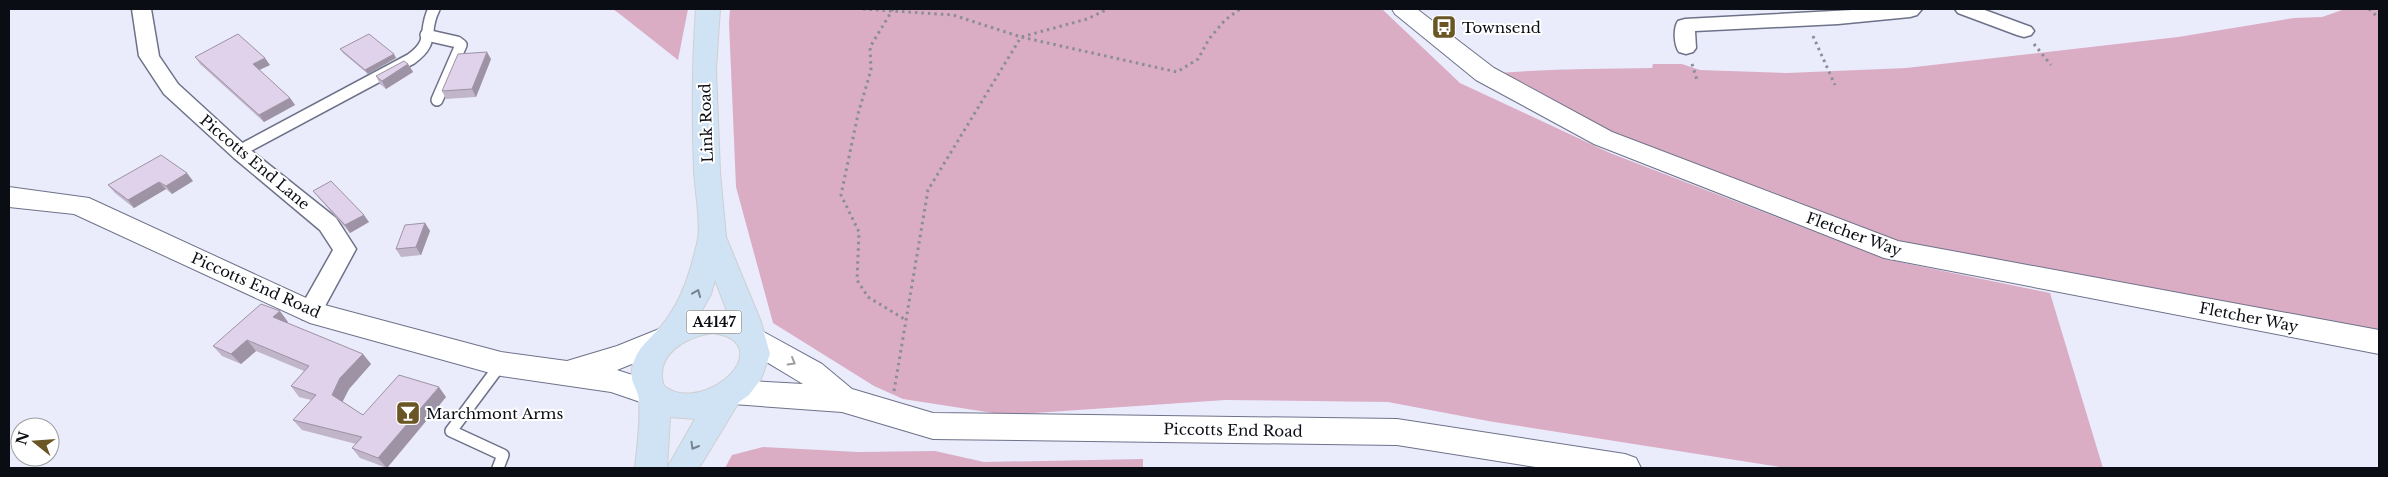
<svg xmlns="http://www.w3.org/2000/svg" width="2388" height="477" font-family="'Libre Baskerville',serif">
  <rect width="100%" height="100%" fill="#eaecfc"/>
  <g fill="#daadc5">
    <path d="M613,9H688L678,60L621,15Z"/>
    <path d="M730,9H1382L1460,83L1610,153L1885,259L2050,293L2103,468H1786L1488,421L1388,402L1225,400L1006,415L903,399L874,386L773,323L736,187L729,23Z"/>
    <path d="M2345,9H2379V342L1894,251L1603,138L1485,74C1541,69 1596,69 1652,68L1653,64H1682L1700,70L1787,73L1906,68L2178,37L2294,18L2322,17Z"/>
    <path d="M763,447L858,452L935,451L984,462L1143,459V468H725L732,455Z"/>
  </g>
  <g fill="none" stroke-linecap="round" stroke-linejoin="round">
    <defs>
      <g id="lane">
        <path d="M426,35L457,42L461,45L437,100"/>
        <path d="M239,151L411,59C436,41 422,32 434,9"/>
        <path d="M498,468L503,455L451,431L501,364"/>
      </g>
      <g id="street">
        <path d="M132,9H151L159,56L178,84L248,148L336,218L356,249L318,319L310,321L302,319L298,312L333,250L320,230L234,158L164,94L139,56Z"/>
        <path d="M1871,9H1922L1917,15L1910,17L1838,24L1695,31L1696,48L1693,52L1686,54L1679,52C1674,45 1673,28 1678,21L1685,19Z"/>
        <path d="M1955,9H1982L2031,27L2034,31L2031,35L2024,37L2017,35L1958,13Z"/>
      </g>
      <g id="secondary">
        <path d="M1392,9H1417L1494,68L1612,132L1898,241L2379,330V354L1884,258L1594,144L1476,80L1395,14Z"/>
        <path d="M9,187L89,198L317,303L501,352L567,361L617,346L669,325L679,329L684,337L679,345L617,370L663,385L667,394L663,403L652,406L611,392L501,376L310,323L74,214L9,207Z"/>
        <path d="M750,326L760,330L822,364L852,389L933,413L1397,419L1625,454L1636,458L1641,468H1542L1397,445L933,439L842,412L733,404L722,401L718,392L722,383L733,380L803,384L740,346L735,338L740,330Z"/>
      </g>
      <path id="primary" d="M696,9H720L716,69L720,172L726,237L761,322L770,354L761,379L749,395L739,402L699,468H667L695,419L670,417L667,468H635C637,446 641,423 639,400C638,387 628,383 633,364C640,344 650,340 662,325C682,301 691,270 698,239C701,220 695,191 694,171C692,117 692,63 696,9ZM715,280L728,314L713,311L701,312L711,294ZM713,333C722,335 731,336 737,344C755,368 696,411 664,386C653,355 687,336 713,333Z"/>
    </defs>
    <use href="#lane" stroke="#6e7289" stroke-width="14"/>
    <use href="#street" stroke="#6e7289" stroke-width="3"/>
    <use href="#secondary" stroke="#6e7289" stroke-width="2"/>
    <use href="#primary" stroke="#cecfd0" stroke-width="2"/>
    <g stroke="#8b8d9a" stroke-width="3" stroke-dasharray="2.5 4" stroke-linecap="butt">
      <path d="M863,9L953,15L1021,37L1087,19L1108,9"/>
      <path d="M893,9L870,47L871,70L858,114L841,195L859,232L857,280L868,297L906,320"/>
      <path d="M2369,9L2379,18"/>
      <path d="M1813,36L1835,85"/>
      <path d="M2034,44L2051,65"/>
      <path d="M1692,64L1697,80"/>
      <path d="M894,391L928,190L1021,37L1177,72L1198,59L1209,39L1225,20L1240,9"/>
    </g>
    <use href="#lane" stroke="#fff" stroke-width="11"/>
    <use href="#street" fill="#fff" fill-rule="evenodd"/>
    <use href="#secondary" fill="#fff" fill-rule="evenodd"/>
    <use href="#primary" fill="#cfe3f5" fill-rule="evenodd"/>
  </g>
  <g fill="#c1b5c9">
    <path d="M340,49L396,58L368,74L343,53Z"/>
    <path d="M195,57L270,65L259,70L290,98L295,105L264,122L200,64Z"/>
    <path d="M491,59L476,97L446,99L442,91Z"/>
    <path d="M408,64L413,72L386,89L380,84L376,76Z"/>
    <path d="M193,181L172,194L166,189L134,208L115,193L108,185Z"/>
    <path d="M313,191L369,222L350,233L319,198Z"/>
    <path d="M425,223L430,231L421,255L401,257L396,249Z"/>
    <path d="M288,322L287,323L371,364L349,389L342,401L363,415L446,397L387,468L360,458L352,448L356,444L302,430L293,420L311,400L299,397L291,386L304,371L256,351L241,364L222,356L213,346Z"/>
  </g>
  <g fill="#9d93a4">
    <path d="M487,52L491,59L476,97L472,89Z"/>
    <path d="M394,54L396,58L368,74L365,70Z"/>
    <path d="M265,58L270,65L257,71L253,64Z"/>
    <path d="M408,64L413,72L386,89L382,81Z"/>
    <path d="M290,98L295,105L264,122L259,115Z"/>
    <path d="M187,173L193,181L172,194L166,186Z"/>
    <path d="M159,182L166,189L134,208L128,200Z"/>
    <path d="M364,215L369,222L350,233L345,225Z"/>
    <path d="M425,223L430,231L421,255L416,247Z"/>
    <path d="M280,311L288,322L282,328L273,317Z"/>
    <path d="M247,340L256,351L241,364L231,354Z"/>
    <path d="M363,354L371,364L349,389L341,405L332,395L340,378Z"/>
    <path d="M439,387L446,397L387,468L378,458Z"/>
  </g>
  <g fill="#e0d2ea" stroke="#9d93a4">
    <path d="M238,34L265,58L253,64L290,98L259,115L195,57Z"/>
    <path d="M369,34L394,54L365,70L340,49Z"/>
    <path d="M487,52L472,89L442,91L458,54Z"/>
    <path d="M404,61L408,64L382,81L376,76Z"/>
    <path d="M161,155L187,173L166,186L159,182L128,200L108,185Z"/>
    <path d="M331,181L364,215L345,225L313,191Z"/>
    <path d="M425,223L416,247L396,249L405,225Z"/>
    <path d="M261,304L280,311L273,317L363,354L340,378L332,395L363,415L399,375L439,387L378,458L352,448L362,437L293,420L316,395L291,386L309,366L247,340L231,354L213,346Z"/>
  </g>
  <defs><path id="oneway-chevron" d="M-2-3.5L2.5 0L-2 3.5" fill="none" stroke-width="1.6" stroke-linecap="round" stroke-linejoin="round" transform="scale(1.25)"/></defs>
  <g stroke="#778390">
    <use href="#oneway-chevron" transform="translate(697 293) rotate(-68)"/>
    <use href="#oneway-chevron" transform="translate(694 446) rotate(120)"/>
  </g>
  <use stroke="#9d9ea1" href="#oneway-chevron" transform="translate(792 362) rotate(30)"/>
  <defs>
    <symbol id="bus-square" viewBox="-11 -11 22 22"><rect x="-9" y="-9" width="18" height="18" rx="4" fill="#6a5524" stroke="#fff"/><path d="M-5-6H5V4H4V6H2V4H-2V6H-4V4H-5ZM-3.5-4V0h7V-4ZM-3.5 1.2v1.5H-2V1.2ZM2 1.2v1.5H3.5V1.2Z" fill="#fff"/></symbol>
    <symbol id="bar-square" viewBox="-11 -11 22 22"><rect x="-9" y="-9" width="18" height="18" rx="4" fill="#6a5524" stroke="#fff"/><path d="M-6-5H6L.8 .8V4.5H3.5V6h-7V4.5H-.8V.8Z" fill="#fff"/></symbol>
  </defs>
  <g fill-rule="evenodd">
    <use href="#bus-square" x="1430" y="13" width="28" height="28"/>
    <use href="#bar-square" x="394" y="399" width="28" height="28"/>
  </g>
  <g text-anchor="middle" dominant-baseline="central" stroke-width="4" stroke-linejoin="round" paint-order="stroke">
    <rect fill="#fff" stroke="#54565b" stroke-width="1" x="686.5" y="310.5" width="55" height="23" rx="4"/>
    <g font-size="14" font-weight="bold" fill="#0b0d15">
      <text x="714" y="322">A4147</text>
    </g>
    <g font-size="15" fill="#0b0d15" stroke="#fff" text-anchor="start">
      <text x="1462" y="27">Townsend</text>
      <text x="426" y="413">Marchmont Arms</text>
    </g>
    <g font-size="15" fill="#0b0d15" stroke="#fff">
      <text transform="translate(706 123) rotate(-92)">Link Road</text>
      <text transform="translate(255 162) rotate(40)">Piccotts End Lane</text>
      <text transform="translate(1854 234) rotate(20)">Fletcher Way</text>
      <text transform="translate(256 285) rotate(24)">Piccotts End Road</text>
      <text transform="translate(2249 317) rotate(11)">Fletcher Way</text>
      <text transform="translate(1233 430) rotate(1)">Piccotts End Road</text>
    </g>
  </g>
  <rect width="2388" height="477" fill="none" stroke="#0b0d15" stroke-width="20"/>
  <g transform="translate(35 442) rotate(287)"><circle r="24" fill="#ffffff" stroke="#9d9ea1"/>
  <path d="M0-4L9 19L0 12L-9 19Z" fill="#6a5524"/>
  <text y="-8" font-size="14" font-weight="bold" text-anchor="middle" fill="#0b0d15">N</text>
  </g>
</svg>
